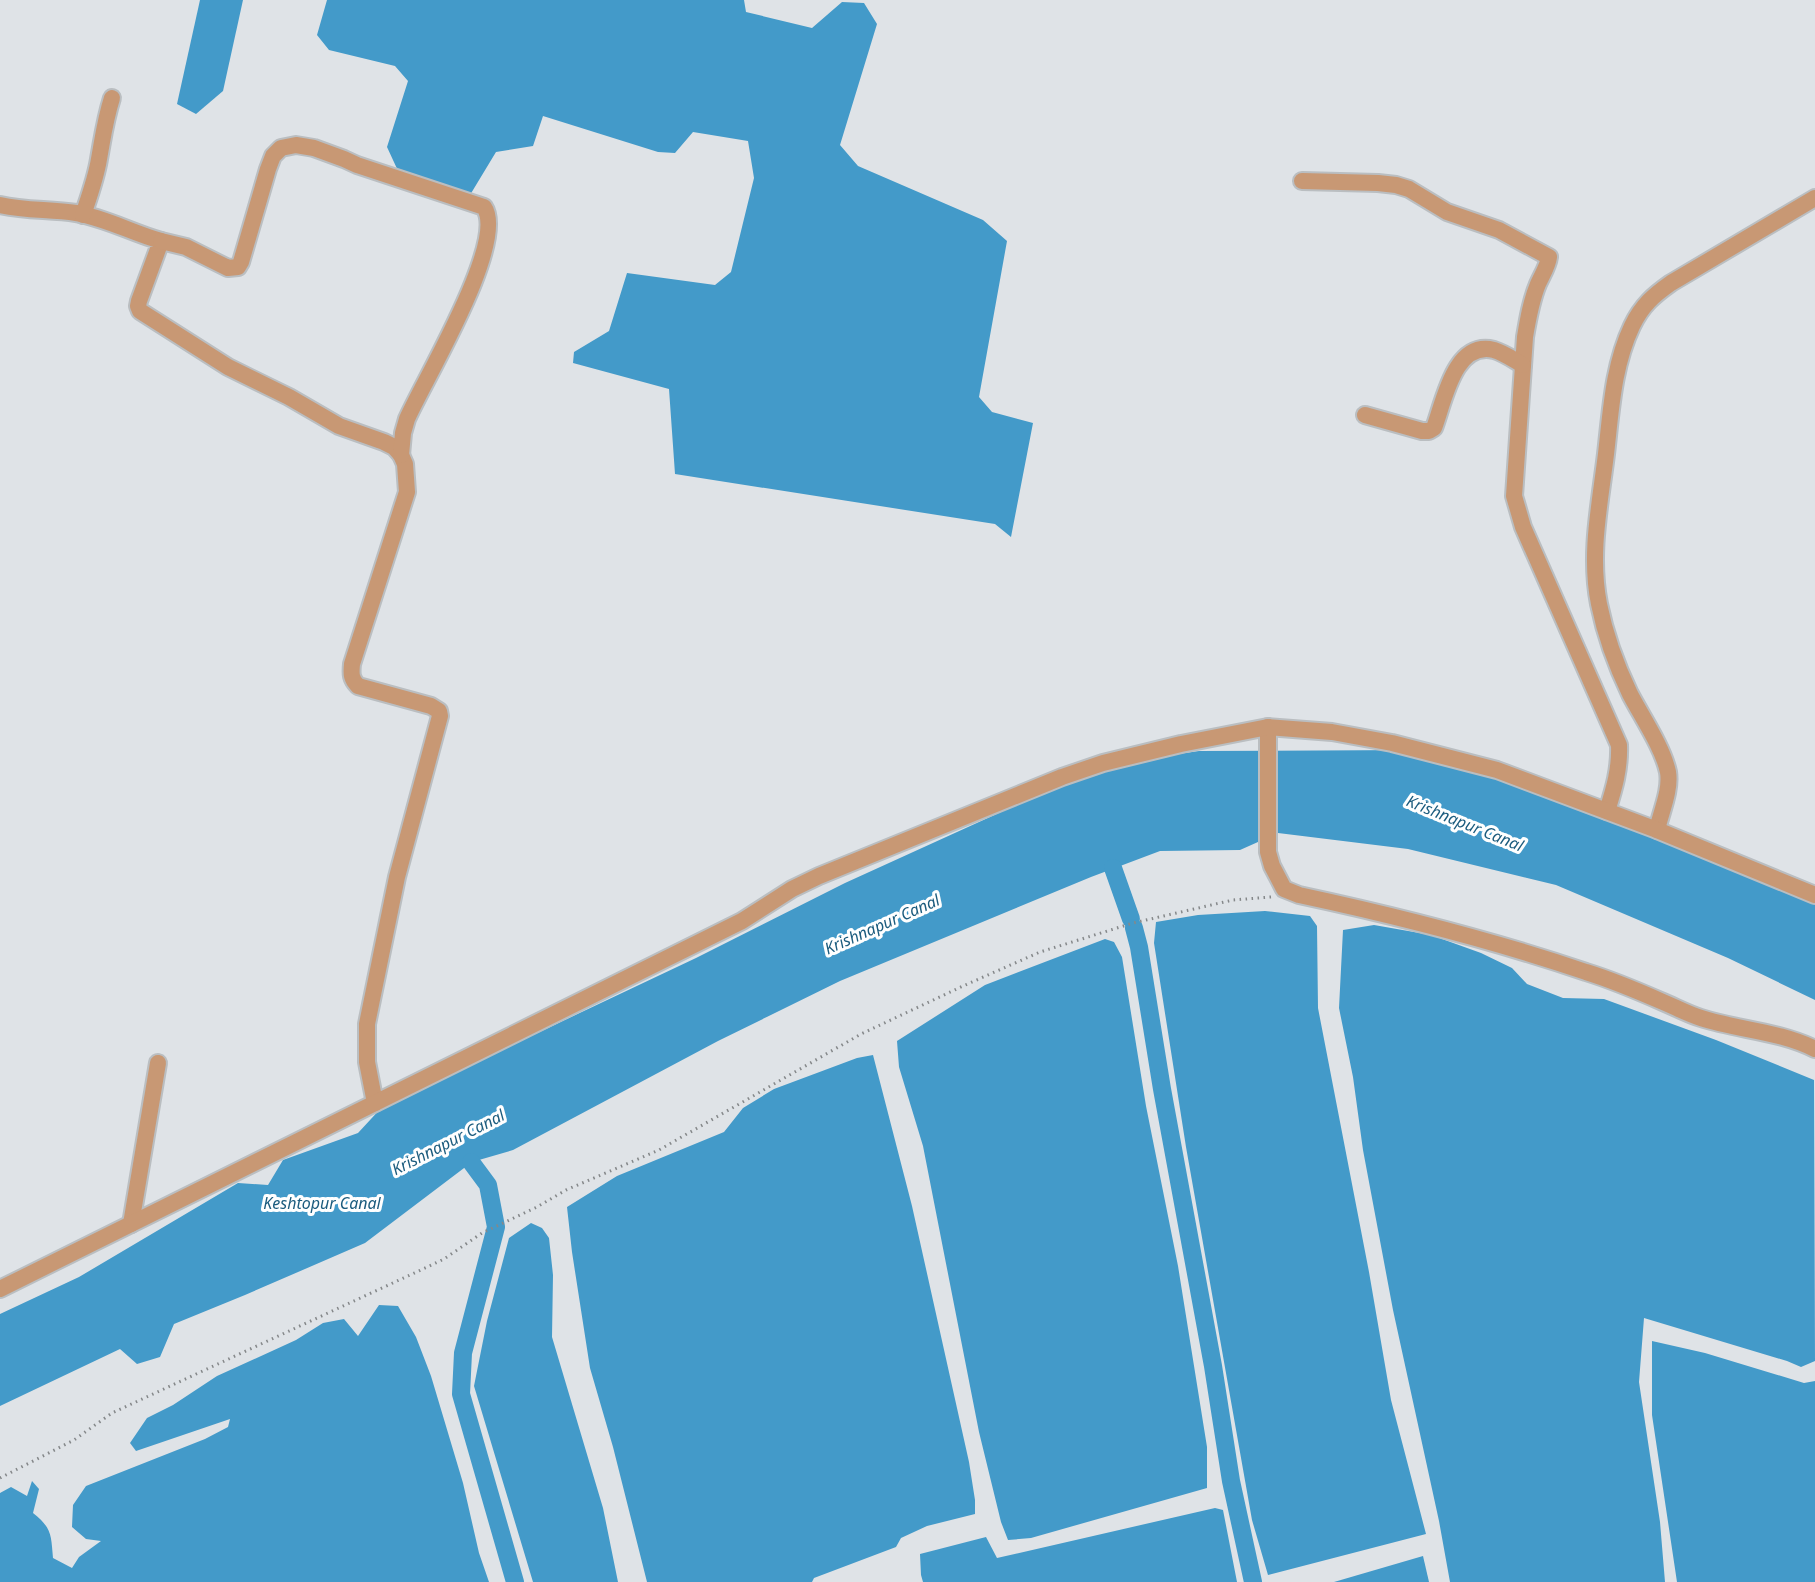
<svg xmlns="http://www.w3.org/2000/svg" width="1815" height="1582" font-family="'Noto Sans',sans-serif">
  <rect width="100%" height="100%" fill="#dfe3e7"/>
  <g fill="#439ac9">
    <path d="M200,0H243L223,91L196,114L177,104Z"/>
    <path d="M327,0H744L746,12L812,28L842,2L864,3L877,24L840,145L858,166L983,220L1007,241L979,397L992,412L1033,423L1011,537L995,524L675,474L669,389L573,363L574,352L609,331L627,273L715,285L731,272L754,178L748,141L693,132L675,153L658,152L543,116L533,146L496,152L470,195L399,173L387,147L408,81L395,66L329,50L317,35Z"/>
    <path d="M1412,750L1559,797L1726,863L1815,904V1000L1728,958L1556,885L1408,849L1278,833L1240,850L1160,851L1091,877L840,981L718,1041L513,1150L472,1162L365,1243L245,1295L174,1324L160,1357L137,1364L120,1349L0,1406V1314L79,1277L238,1183L268,1185L283,1160L358,1133L383,1106L696,958L845,883L1104,765L1199,751Z"/>
    <path d="M1265,911L1310,916L1317,926L1318,1008L1369,1272L1391,1400L1426,1534L1268,1575L1252,1520L1186,1147L1154,943L1156,922L1198,915Z"/>
    <path d="M1374,925L1431,935L1481,953L1512,968L1527,984L1563,998L1604,999L1716,1040L1814,1080L1815,1361L1801,1367L1787,1361L1644,1318L1639,1382L1660,1522L1665,1582H1450L1439,1521L1393,1310L1363,1150L1353,1077L1339,1008L1343,930Z"/>
    <path d="M1105,939L1114,942L1122,957L1146,1106L1178,1266L1207,1447V1488L1031,1538L1008,1540L1001,1522L979,1432L923,1146L899,1067L897,1041L985,985Z"/>
    <path d="M873,1055L912,1206L969,1462L975,1500V1514L927,1526L901,1538L896,1547L814,1578L812,1582H647L613,1447L590,1368L572,1252L567,1207L617,1176L724,1132L743,1108L774,1089L857,1058Z"/>
    <path d="M531,1223L542,1228L549,1238L553,1275L552,1337L603,1508L618,1582H533L474,1386L487,1321L509,1238Z"/>
    <path d="M379,1305L398,1306L416,1337L431,1376L463,1483L479,1553L489,1582H0V1493L11,1487L27,1496L32,1481L39,1489L33,1513C52,1528 51,1535 53,1558L72,1568L79,1557L101,1541L86,1539L72,1527L73,1505L86,1486L205,1439L228,1427L230,1419L136,1451L130,1443L147,1418L173,1405L217,1376L296,1340L323,1323L344,1319L358,1336Z"/>
    <path d="M1652,1341L1705,1353L1804,1383L1815,1381V1582H1677L1652,1415Z"/>
    <path d="M1215,1508L1223,1510L1237,1582H923L921,1575L920,1554L986,1537L997,1558Z"/>
    <path d="M1423,1556L1429,1582H1334Z"/>
  </g>
  <g fill="none" stroke-linecap="round" stroke-linejoin="round">
    <g stroke="#439ac9" stroke-width="18">
      <path d="M1113,868L1131,919"/>
      <path d="M1134,928L1139,947L1162,1089L1213,1366L1231,1481L1253,1582"/>
      <path d="M471,1162L488,1185L496,1227L463,1353L461,1394L515,1582"/>
    </g>
    <defs>
      <g id="minor">
        <path d="M1302,181L1378,183L1396,185L1409,189L1447,212L1499,230L1549,257C1548,266 1542,275 1538,284C1531,301 1528,319 1525,337L1514,496L1523,527L1619,745C1620,769 1614,789 1607,811"/>
        <path d="M0,205C25,211 50,209 76,213C106,218 132,233 161,241L139,301L138,306L140,311L228,367L289,397L339,426L384,442L394,447L401,455L405,464L407,492L352,664C351,674 351,679 358,686L431,706L439,711L440,716L397,877L367,1024V1062L375,1103"/>
        <path d="M83,215C89,197 96,178 99,159C103,137 105,120 112,98"/>
        <path d="M161,241L186,247L228,268L238,267L241,262L268,169L273,156L281,148L296,145L314,148L344,159L357,165L484,207C508,242 424,380 407,419L403,433L401,455"/>
        <path d="M1365,415L1422,431H1429L1434,428C1444,402 1454,340 1494,350C1504,353 1514,360 1523,365"/>
        <path d="M1268,727V852L1272,866L1284,889L1299,895C1397,916 1492,940 1586,972C1612,980 1638,991 1663,1002C1675,1007 1688,1014 1701,1018C1738,1030 1779,1031 1815,1049"/>
        <path d="M1657,830C1661,812 1671,790 1668,772C1663,748 1642,717 1630,694C1617,667 1605,634 1599,604C1589,554 1600,504 1606,454C1611,411 1613,366 1632,326C1642,305 1654,295 1671,283L1815,198"/>
        <path d="M131,1224L158,1063"/>
        <path d="M0,1289L742,921L792,889L819,876L1062,777L1103,763L1181,744L1268,727L1332,732L1392,743L1497,770L1657,830L1815,895"/>
      </g>
    </defs>
    <use href="#minor" stroke="#babec1" stroke-width="20"/>
    <path stroke="#85888a" stroke-width="3" stroke-dasharray="1.5 4.5" stroke-linecap="butt" d="M0,1478L74,1440L112,1413L423,1269L444,1259L482,1233L537,1207L566,1190L659,1150L861,1034L963,986L1040,952L1133,923L1233,900L1271,897"/>
    <use href="#minor" stroke="#c89874" stroke-width="16"/>
  </g>
  <g text-anchor="middle" dominant-baseline="central" stroke-width="6" stroke-linejoin="round" paint-order="stroke">
    <g font-size="16" font-style="italic" fill="#1c5c7e" stroke="#fff">
      <text transform="translate(1465 823) rotate(22)">Krishnapur Canal</text>
      <text transform="translate(882 924) rotate(-24)">Krishnapur Canal</text>
      <text transform="translate(448 1142) rotate(-27)">Krishnapur Canal</text>
      <text x="322" y="1203">Keshtopur Canal</text>
    </g>
  </g>
</svg>
